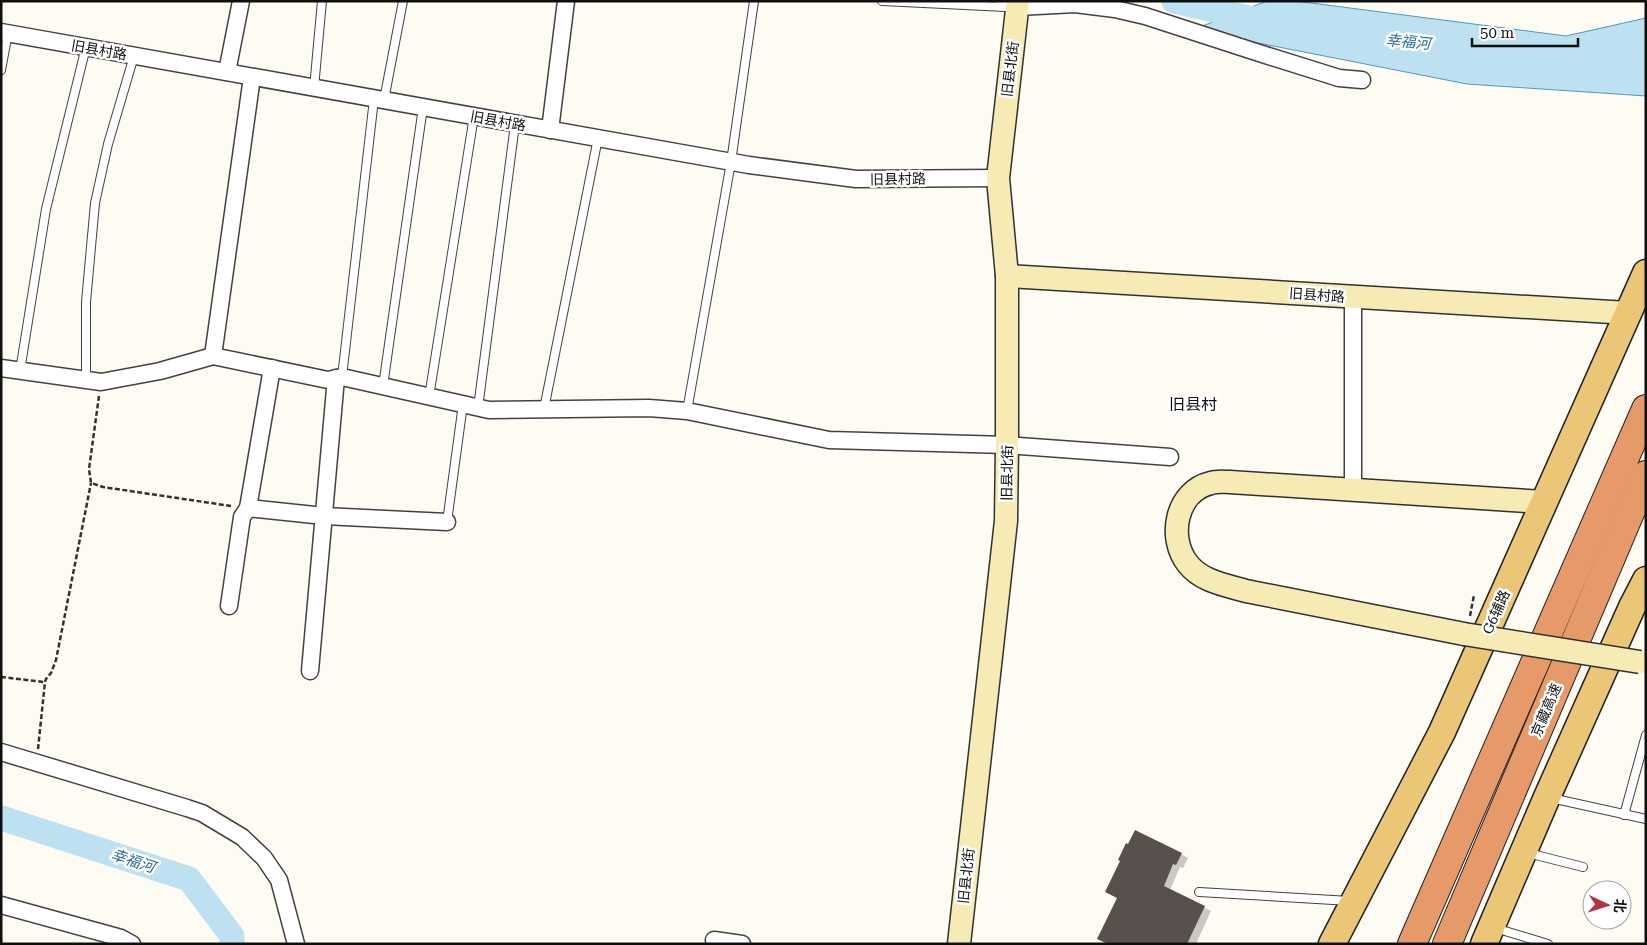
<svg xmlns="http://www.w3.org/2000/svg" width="1647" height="945" font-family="'Roboto Serif','Noto Sans SC',serif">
  <rect width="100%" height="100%" fill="#fefbf3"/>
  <path fill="#bde1f0" stroke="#4b9ac0" d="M1267,1H1296L1566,36L1646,18V96L1467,84L1192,30Z"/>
  <path fill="#0003" d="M1181,854L1188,858L1183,868L1180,867L1170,890L1211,911L1196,944H1105L1118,898L1121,860Z"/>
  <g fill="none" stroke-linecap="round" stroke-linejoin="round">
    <g stroke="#bde1f0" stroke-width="25">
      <path d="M1174,1L1266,22"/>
      <path d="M1,818L189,879L232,936V944"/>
    </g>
  </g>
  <path fill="#57504d" d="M1135,830L1182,853L1176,865L1173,864L1164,886L1205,906L1187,944H1108L1097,939L1117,898L1105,892L1120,861L1118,860L1126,843L1128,844Z"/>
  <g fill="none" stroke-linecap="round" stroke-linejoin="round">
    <defs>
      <g id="lane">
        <path d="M882,1L1006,7"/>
        <path d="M1,70L8,33"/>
        <path d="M314,88L322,1"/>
        <path d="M384,100L403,1"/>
        <path d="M20,371L46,209L86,47"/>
        <path d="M342,377L374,99"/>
        <path d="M86,380V302L95,203L108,144L134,56"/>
        <path d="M383,386L423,107"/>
        <path d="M429,397L474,116"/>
        <path d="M478,408L515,124"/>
        <path d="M544,409L598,138"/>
        <path d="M687,411L731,162L754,1"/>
        <path d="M447,522L463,404"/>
        <path d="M1551,798L1646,819"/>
        <path d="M1624,815L1646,735"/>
        <path d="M1528,853L1583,867"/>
        <path d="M1199,892L1350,901"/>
        <path d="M1495,928L1548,944"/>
      </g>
      <g id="street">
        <path d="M1003,1L1018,7L1075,4L1115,9L1145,16L1256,52L1339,78L1362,80"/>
        <path d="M1,32L749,165L856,179L998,178"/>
        <path d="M227,72L241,1"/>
        <path d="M550,130L566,1"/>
        <path d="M213,356L252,77"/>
        <path d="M1,368L101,382L160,371L213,356L328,380L342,377L489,410L649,408L687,411L829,440L1007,445L1170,457"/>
        <path d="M1353,490V297"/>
        <path d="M248,508L272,368"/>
        <path d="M229,606L242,517L248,508L324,516L447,522"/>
        <path d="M310,671L336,378"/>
        <path d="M1,752L187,808L202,813L242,837L264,858L279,880L296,944"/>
        <path d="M1,905L121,938L132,944"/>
        <path d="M714,940L742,944"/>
      </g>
      <g id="secondary">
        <path d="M1007,276L1628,313"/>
        <path d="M1464,634L1246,591C1225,585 1201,581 1188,564C1167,538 1176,491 1211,483C1217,481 1224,482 1230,482L1544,502"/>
        <path d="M959,944L1006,521L1007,445V276L998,178L1018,1"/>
      </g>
      <g id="primary">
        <path d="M1332,944L1442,732L1646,273"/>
        <path d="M1484,944L1547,797L1632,607L1646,580"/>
      </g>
      <g id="highway">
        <path d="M1412,944L1646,409"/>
        <path d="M1447,944L1646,475"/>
      </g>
    </defs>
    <use href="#lane" stroke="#424242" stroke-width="10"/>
    <use href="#street" stroke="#424242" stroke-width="19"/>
    <use href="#secondary" stroke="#313131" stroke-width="25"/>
    <use href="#primary" stroke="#202020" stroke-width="29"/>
    <use href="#highway" stroke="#202020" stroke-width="30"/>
    <g stroke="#313131" stroke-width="2.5" stroke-dasharray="5 2.5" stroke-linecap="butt">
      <path d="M99,396L89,469L91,483L103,487L231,506"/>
      <path d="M1470,616L1474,595"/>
      <path d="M1,677L44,682"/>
      <path d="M38,749L45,682L46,679L51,673L56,660L91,483"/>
    </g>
    <use href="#lane" stroke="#fff" stroke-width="8"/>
    <use href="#street" stroke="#fff" stroke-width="16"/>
    <use href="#secondary" stroke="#f7ebb5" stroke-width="22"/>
    <use href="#primary" stroke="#ebc676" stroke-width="26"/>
    <use href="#highway" stroke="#e69969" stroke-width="28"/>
    <defs>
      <path id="secondary-bridge" d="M1464,634L1640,662"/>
    </defs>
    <use href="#secondary-bridge" stroke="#313131" stroke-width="25" stroke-linecap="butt"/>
    <use href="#secondary-bridge" stroke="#f7ebb5" stroke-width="22"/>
  </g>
  <g text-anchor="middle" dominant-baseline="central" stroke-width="5" stroke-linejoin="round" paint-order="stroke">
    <g font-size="14" fill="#0f0f0f" stroke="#fff">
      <text transform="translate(99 50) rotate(10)">旧县村路</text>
      <text transform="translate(1010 69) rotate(-83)">旧县北街</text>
      <text transform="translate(498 121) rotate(10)">旧县村路</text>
      <text transform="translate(898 179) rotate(-1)">旧县村路</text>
      <text transform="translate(1317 295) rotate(4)">旧县村路</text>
      <text transform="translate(1007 473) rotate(-89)">旧县北街</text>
      <text transform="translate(1496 612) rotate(-66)">G6辅路</text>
      <text transform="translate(1546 710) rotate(-67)">京藏高速</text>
      <text transform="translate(966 876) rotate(-84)">旧县北街</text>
    </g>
    <g font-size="15" font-style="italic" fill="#246d96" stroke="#fff">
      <text transform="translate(1408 42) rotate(5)">幸福河</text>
      <text transform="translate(133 861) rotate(18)">幸福河</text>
    </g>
    <g font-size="16" fill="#0f0f0f" stroke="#fff">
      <text x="1193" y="404">旧县村</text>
    </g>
  </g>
  <rect width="1647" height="945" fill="none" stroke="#0f0f0f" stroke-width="5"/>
  <g transform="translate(1607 905) rotate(94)"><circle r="24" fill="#ffffff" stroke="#9f9f9f"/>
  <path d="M0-4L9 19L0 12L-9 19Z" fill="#b23544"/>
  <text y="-8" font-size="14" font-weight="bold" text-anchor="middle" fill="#0f0f0f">北</text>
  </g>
  <path d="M1472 38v8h106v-8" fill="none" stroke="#0f0f0f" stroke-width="2.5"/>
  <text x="1480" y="38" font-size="15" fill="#0f0f0f" stroke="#ffffff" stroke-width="4" paint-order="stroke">50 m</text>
</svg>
